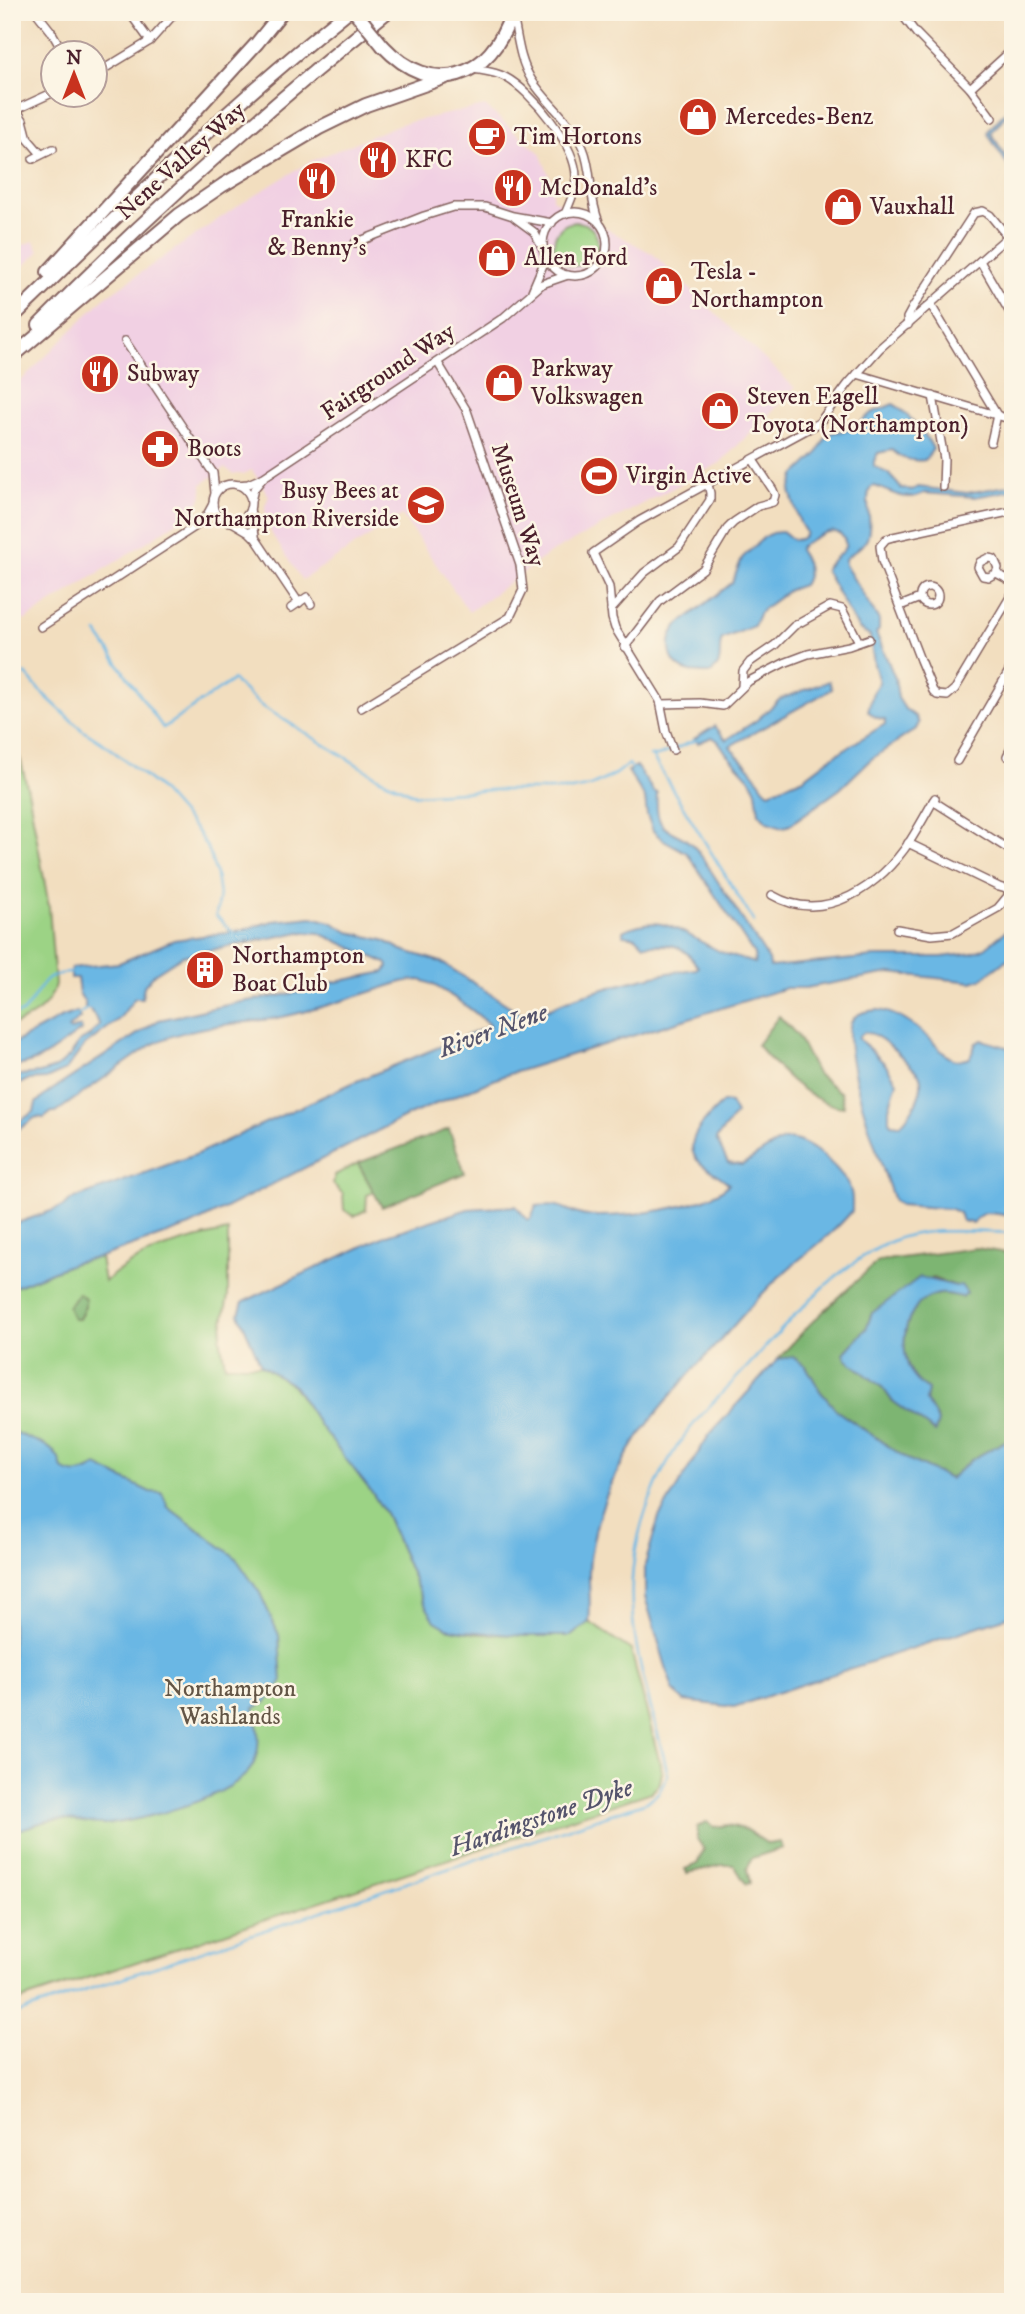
<svg xmlns="http://www.w3.org/2000/svg" width="1025" height="2314" font-family="'IM FELL DW Pica',serif">
  <rect width="100%" height="100%" fill="#fcf5e5"/>
  <filter id="ink" filterUnits="userSpaceOnUse"><feTurbulence type="fractalNoise" baseFrequency=".0143" numOctaves="2"/><feDisplacementMap in="SourceGraphic" scale="14" xChannelSelector="R" yChannelSelector="G"/><feConvolveMatrix kernelMatrix="1 2 1 2 8 2 1 2 1" color-interpolation-filters="sRGB"/></filter>
  <filter id="wash" filterUnits="userSpaceOnUse"><feTurbulence type="fractalNoise" baseFrequency=".00686" numOctaves="4" result="noise"/><feDisplacementMap in="SourceGraphic" scale="28" xChannelSelector="R" yChannelSelector="G"/><feGaussianBlur stdDeviation="1.57" result="paint"/><feColorMatrix in="noise" values="0 0 0 0 0 0 0 0 0 0 0 0 0 0 0 0 0 1.4 0 .05"/><feComposite in="paint" operator="in"/></filter>
  <g filter="url(#wash)">
    <rect width="100%" height="100%" fill="#f2debf"/>
    <g fill="#f1d0e3">
      <path d="M485,106L540,153L553,185L552,199L653,254L795,388L720,463L550,553L469,612L402,515L302,580L273,536L266,521L265,506L269,496L252,470L243,474H234L225,468L202,484V495L196,509L182,519L24,621L12,605V390L104,298L239,205L309,162L400,124Z"/>
      <path d="M34,241L39,252L12,277V249Z"/>
    </g>
    <g fill="#9cd385" stroke="#737958" stroke-width="2">
      <circle cx="576" cy="244" r="22"/>
      <path d="M12,738L21,762L29,795L49,907L55,984C50,1008 33,1016 12,1026Z"/>
      <path d="M358,1163L374,1192L367,1195L366,1210L354,1216L344,1210L343,1194L333,1184L335,1175Z"/>
      <path d="M228,1231V1296L220,1338L225,1365H261L293,1386L321,1426L373,1494L386,1515L424,1603L447,1628L479,1634L571,1636L589,1622L631,1650L662,1772L660,1783L652,1792L12,2003V1288L74,1263L100,1257L104,1282C139,1251 184,1241 228,1231Z"/>
    </g>
    <g fill="#7db572" stroke="#646a4e" stroke-width="2" fill-rule="evenodd">
      <path d="M779,1016L797,1035L817,1074L841,1093L844,1107C811,1105 778,1069 757,1045Z"/>
      <path d="M449,1129L465,1173L382,1207L358,1163Z"/>
      <path d="M976,1248L1013,1254V1442L1007,1440L971,1460L950,1479L907,1459L837,1411L820,1391L806,1366L778,1359L810,1324L878,1261ZM933,1278L956,1286L962,1297C953,1295 944,1292 935,1295C905,1303 898,1345 910,1370C914,1379 920,1384 928,1390L926,1400L938,1421L935,1431L893,1402L883,1388L846,1359L844,1353L866,1329L872,1313Z"/>
      <path d="M78,1293L85,1298V1307L79,1319H73L68,1307Z"/>
      <path d="M707,1822L714,1827L729,1825L747,1830L768,1844L780,1842L783,1848L752,1858L747,1869L750,1883L746,1884L734,1865H722L687,1873L685,1869L697,1864L704,1849L697,1839V1827Z"/>
    </g>
    <g fill="#6ab7e4" stroke="#5a6b88" stroke-width="2" fill-rule="evenodd">
      <path d="M1013,103V107L991,133L1013,168V174L988,134L989,130Z"/>
      <path d="M893,404C905,410 928,437 933,449L925,460C911,462 902,459 892,450L878,453L874,461V466L890,475L901,488L912,490L918,487L967,493L1013,485V490L975,497L924,493C907,503 891,492 875,486L871,487C863,500 874,521 867,539C863,547 851,553 845,559V565L879,620V630L876,633L895,678L898,698L905,709L916,717L919,723L916,729L870,760L840,789L788,826L782,827L767,822L759,813L756,791L751,780L727,754L718,741L712,737L698,743L694,739L715,726L726,740L757,720L780,699L829,681L832,689L730,746C737,757 747,763 754,773C760,781 762,788 769,792L804,778L829,759L885,724V720L875,717L868,711L873,692L879,682L874,664L870,636L859,629L853,620L825,570C829,561 838,557 844,549C846,546 846,543 844,539C836,521 810,540 800,547L799,550C808,562 811,572 803,585L789,590L763,609L759,614L754,626L722,639C717,649 724,662 714,670C711,674 708,673 704,673C698,672 692,673 687,671C667,664 665,639 678,625L732,583L742,558L763,538L772,533L781,532L785,533L793,540C799,540 803,539 806,533L800,523L790,491L795,475L817,454L827,435L834,432L852,430L871,413Z"/>
      <path d="M636,766L654,792L657,793C654,842 675,823 698,851L769,960L770,967L875,957H942L973,953L985,948L1013,925V955L981,979L972,982L890,973L805,988H786L503,1076L409,1115L190,1226L100,1257L74,1263L12,1288V1225L65,1206L71,1200L197,1154L357,1081L490,1026C479,1014 434,981 419,980C413,980 407,981 402,982C363,994 322,1009 282,1017C239,1025 191,1024 151,1045L56,1112H52L44,1118L36,1117L12,1134V1126L34,1112L36,1103L49,1092L159,1020L241,1002L302,992L335,982L385,972L388,966L386,963L319,933L300,932L182,956L154,974L144,986L142,998H135L119,1019L84,1046L66,1070L46,1079L27,1080L12,1088V1080L21,1075L40,1073L56,1068L71,1055L79,1042L88,1037L100,1025L91,1011L85,1007V1003L79,993L77,978H71V968L119,963L174,940L239,931L273,921L312,917L331,922L349,932L383,940L402,950L441,962L523,1015C544,1014 560,1002 580,996C617,985 657,973 696,969L698,967C682,942 672,944 644,945L636,937L623,935V931C660,913 678,930 709,946C723,954 739,959 755,963L754,954L687,853L662,839L653,831L647,815L645,798L628,771Z"/>
      <path d="M878,1010C895,1012 915,1025 928,1037C941,1049 949,1066 970,1058L976,1043L982,1040L1013,1049V1216C999,1216 981,1206 974,1223L962,1221L959,1213L951,1209L900,1205L894,1201C884,1171 835,1042 853,1019C859,1012 869,1011 878,1010ZM865,1032C881,1033 906,1062 919,1074C927,1090 911,1114 900,1125L891,1124L889,1120V1108L897,1082L885,1064L859,1039V1036Z"/>
      <path d="M77,1012L80,1018L68,1028L69,1030L81,1027L82,1030C59,1045 41,1065 12,1066V1044L60,1018Z"/>
      <path d="M723,1102L730,1103L736,1114L716,1139L728,1163L742,1165C752,1159 776,1142 784,1140C805,1135 838,1167 848,1184C853,1192 852,1202 852,1211C830,1238 801,1256 777,1279C756,1299 738,1321 719,1342C667,1398 612,1456 595,1532C592,1545 589,1561 589,1574C589,1591 591,1606 589,1622L571,1636H524L463,1631L447,1628L435,1621L424,1603L386,1515L373,1494L320,1426L294,1386L261,1365L239,1314L243,1302L387,1235L468,1209L516,1206L528,1220L531,1218L536,1206C542,1206 551,1204 557,1206C568,1208 576,1216 588,1216C623,1217 706,1209 729,1184C720,1174 701,1168 695,1157C683,1137 712,1114 723,1102Z"/>
      <path d="M920,1277L956,1286L961,1285L967,1293L962,1297C953,1295 944,1292 935,1295C905,1303 898,1345 910,1370C914,1379 920,1384 928,1390L926,1400L938,1421L935,1432L893,1402L883,1388L846,1359L844,1353L866,1329L872,1313Z"/>
      <path d="M793,1357L806,1366L820,1391L837,1411L907,1459L950,1479L971,1460L1007,1440L1013,1442V1615L734,1707L684,1701L673,1690L645,1597V1565L659,1517L709,1435L778,1359Z"/>
      <path d="M12,1431C33,1442 58,1443 62,1469C76,1477 84,1473 97,1466L150,1492L162,1493L168,1507L235,1557L260,1593L279,1635L282,1682L266,1702L254,1708C258,1727 262,1747 253,1765C236,1797 141,1821 107,1824C89,1825 71,1818 53,1820C40,1822 26,1828 12,1832Z"/>
    </g>
    <g fill="none" stroke-linecap="round" stroke-linejoin="round">
      <g stroke="#6ab7e4" stroke-width="2.5">
        <path d="M97,633L163,728L233,680L260,705L379,778L416,795L491,790H572L591,786L616,774L629,764L633,770"/>
        <path d="M25,673L39,690L82,730L107,746L157,786L196,830L209,851L216,875L219,895L216,916L235,934"/>
        <path d="M650,756H658L696,740"/>
        <path d="M652,756L754,922"/>
        <path d="M12,1015L22,1013C41,993 40,971 74,973"/>
        <path d="M76,1016L88,1008"/>
        <path d="M12,2015L647,1802L659,1792L668,1775C653,1707 625,1638 633,1567C638,1528 652,1487 673,1453C692,1421 720,1396 745,1369C790,1321 835,1264 897,1239C927,1227 980,1232 1013,1233"/>
      </g>
    </g>
  </g>
  <g filter="url(#ink)">
    <g fill="none" stroke-linecap="round" stroke-linejoin="round">
      <defs>
        <g id="street">
          <path d="M36,12L51,31L63,52"/>
          <path d="M129,12L150,41"/>
          <path d="M900,12L916,33L970,88L992,118"/>
          <path d="M513,16C518,38 519,59 531,79C546,103 571,120 583,148C593,171 588,196 599,222"/>
          <path d="M473,69C484,71 496,72 505,77C532,91 576,146 576,177C576,190 570,202 565,214"/>
          <path d="M94,75L150,41L176,12"/>
          <path d="M970,88L1013,49"/>
          <path d="M16,109L23,120L28,139L41,154"/>
          <path d="M13,111L52,93"/>
          <path d="M33,159L53,149"/>
          <circle cx="575" cy="244" r="32"/>
          <path d="M515,218L534,232L542,247"/>
          <path d="M355,243L424,216L453,207H485L513,216L552,223"/>
          <path d="M980,261L1013,318"/>
          <path d="M532,291L546,258"/>
          <path d="M931,305L997,415L991,442"/>
          <path d="M908,325L907,318L913,307L974,213L983,211L990,215L1013,243"/>
          <path d="M125,341L213,473L215,493"/>
          <path d="M857,374L1013,420"/>
          <path d="M933,396L944,459L943,487"/>
          <path d="M1009,471L1013,456"/>
          <circle cx="232" cy="503" r="19"/>
          <path d="M237,485L248,484L264,477L503,318L542,284L568,275"/>
          <path d="M251,501L254,489L263,478"/>
          <path d="M250,509L255,535"/>
          <path d="M1013,511L893,537L886,539L880,546L882,561L920,660L933,691L937,695L947,696L955,689L1013,592"/>
          <path d="M232,522L249,532L256,539L299,603"/>
          <path d="M996,573L998,568L994,559L988,558L980,562L978,567L983,576L989,577L996,573L1013,582"/>
          <circle cx="929" cy="596" r="9"/>
          <path d="M900,606L920,598"/>
          <path d="M291,608L307,597L311,604"/>
          <path d="M611,610L644,573L679,547L710,500V493L708,484"/>
          <path d="M41,627L196,526L207,515L213,504"/>
          <path d="M625,647L660,601L703,569L727,529L734,522L758,506L773,502L775,495L773,490L753,460"/>
          <path d="M742,686L743,671L750,662L775,645L794,626L830,606L842,609L859,642"/>
          <path d="M661,704L700,703L723,706L749,681L784,663L808,654L849,646L869,639"/>
          <path d="M361,708L510,617L523,590L520,565L467,411L438,363"/>
          <path d="M673,750L666,731L660,701L615,628L612,618L609,587L593,553L639,521L819,423L848,384L880,348L1013,232"/>
          <path d="M1007,756L1013,744"/>
          <path d="M957,761L1013,664"/>
          <path d="M933,801L1013,852"/>
          <path d="M1010,805L1013,808"/>
          <path d="M908,843L999,887L1013,891"/>
          <path d="M772,895C825,926 881,885 910,841C919,827 927,812 935,798"/>
          <path d="M897,929L932,935L953,933L998,908L1012,891"/>
        </g>
        <g id="highway">
          <path d="M383,46C433,99 491,79 512,12"/>
          <path d="M48,272L257,43L282,12"/>
          <path d="M12,318C120,213 229,106 347,12"/>
          <path d="M39,325C148,214 265,110 387,12"/>
          <path d="M12,357L179,215L223,185L319,128L366,105L446,77"/>
        </g>
      </defs>
      <use href="#street" stroke="#85625f" stroke-width="10"/>
      <use href="#highway" stroke="#85625f" stroke-width="16"/>
      <use href="#street" stroke="#fff" stroke-width="7"/>
      <use href="#highway" stroke="#fff" stroke-width="12"/>
      <defs>
        <path id="highway-bridge" d="M355,12L383,46"/>
      </defs>
      <use href="#highway-bridge" stroke="#85625f" stroke-width="16" stroke-linecap="butt"/>
      <use href="#highway-bridge" stroke="#fff" stroke-width="12"/>
    </g>
  </g>
  <defs>
    <symbol id="shop-disc" viewBox="-11 -11 22 22"><circle r="9.5" fill="#c8321e" stroke="#fcf5e5"/><path d="M-5-2.5h2.3a2.7 3.5 0 0 1 5.4 0H5L5.5 6h-11ZM-1.5-2.5h3a1.5 2.3 0 0 0-3 0Z" fill="#fff"/></symbol>
    <symbol id="cafe-disc" viewBox="-11 -11 22 22"><circle r="9.5" fill="#c8321e" stroke="#fcf5e5"/><path d="M-5.5-4.5H6V0H3Q3 3.5 0 3.5H-2.5Q-5.5 3.5-5.5 0ZM3-3.2v2h1.7v-2ZM-6 4.5H4V6H-6Z" fill="#fff"/></symbol>
    <symbol id="restaurant-disc" viewBox="-11 -11 22 22"><circle r="9.5" fill="#c8321e" stroke="#fcf5e5"/><path d="M-5-6h1v4h1v-4h1v4h1v-4h1v5L-1.5 .5V6h-2V.5L-5-1ZM5-6V6H3V1.5H1.5Q1.5-4 5-6Z" fill="#fff"/></symbol>
    <symbol id="pharmacy-disc" viewBox="-11 -11 22 22"><circle r="9.5" fill="#c8321e" stroke="#fcf5e5"/><path d="M-2-6h4v4h4v4h-4v4h-4v-4h-4v-4h4Z" fill="#fff"/></symbol>
    <symbol id="stadium-disc" viewBox="-11 -11 22 22"><circle r="9.5" fill="#c8321e" stroke="#fcf5e5"/><path d="M0-5a6.5 5 0 1 0 0 10a6.5 5 0 1 0 0-10ZM-3.5-1.8h7v3.6h-7Z" fill="#fff"/></symbol>
    <symbol id="school-disc" viewBox="-11 -11 22 22"><circle r="9.5" fill="#c8321e" stroke="#fcf5e5"/><path d="M0-5L7-2L0 1L-7-2ZM-4 1L0 2.5L4 1V4Q0 6-4 4Z" fill="#fff"/></symbol>
    <symbol id="building-disc" viewBox="-11 -11 22 22"><circle r="9.5" fill="#c8321e" stroke="#fcf5e5"/><path d="M-4-6H4V6H1V3H-1V6H-4ZM-2.5-4.3h1.7v1.8h-1.7ZM.8-4.3h1.7v1.8H.8ZM-2.5-1h1.7V.8h-1.7ZM.8-1h1.7V.8H.8Z" fill="#fff"/></symbol>
  </defs>
  <g fill-rule="evenodd">
    <use href="#shop-disc" x="676" y="95" width="44" height="44"/>
    <use href="#cafe-disc" x="465" y="115" width="44" height="44"/>
    <use href="#restaurant-disc" x="356" y="138" width="44" height="44"/>
    <use href="#restaurant-disc" x="295" y="159" width="44" height="44"/>
    <use href="#restaurant-disc" x="491" y="166" width="44" height="44"/>
    <use href="#shop-disc" x="821" y="185" width="44" height="44"/>
    <use href="#shop-disc" x="475" y="236" width="44" height="44"/>
    <use href="#shop-disc" x="642" y="264" width="44" height="44"/>
    <use href="#restaurant-disc" x="78" y="352" width="44" height="44"/>
    <use href="#shop-disc" x="482" y="361" width="44" height="44"/>
    <use href="#shop-disc" x="698" y="389" width="44" height="44"/>
    <use href="#pharmacy-disc" x="138" y="427" width="44" height="44"/>
    <use href="#stadium-disc" x="577" y="454" width="44" height="44"/>
    <use href="#school-disc" x="404" y="483" width="44" height="44"/>
    <use href="#building-disc" x="183" y="948" width="44" height="44"/>
  </g>
  <g text-anchor="middle" dominant-baseline="central" stroke-width="5" stroke-linejoin="round" paint-order="stroke">
    <g font-size="24" fill="#4a1f2b" stroke="#fcf5e5" text-anchor="start">
      <text x="725" y="117">Mercedes-Benz</text>
      <text x="514" y="137">Tim Hortons</text>
      <text x="405" y="160">KFC</text>
      <text x="540" y="188">McDonald's</text>
      <text x="870" y="207">Vauxhall</text>
      <text x="317" y="220" text-anchor="middle">Frankie<tspan x="317" dy="28">&amp; Benny's</tspan></text>
      <text x="524" y="258">Allen Ford</text>
      <text x="691" y="272">Tesla -<tspan x="691" dy="28">Northampton</tspan></text>
      <text x="531" y="369">Parkway<tspan x="531" dy="28">Volkswagen</tspan></text>
      <text x="127" y="374">Subway</text>
      <text x="747" y="397">Steven Eagell<tspan x="747" dy="28">Toyota (Northampton)</tspan></text>
      <text x="187" y="449">Boots</text>
      <text x="626" y="476">Virgin Active</text>
      <text x="399" y="491" text-anchor="end">Busy Bees at<tspan x="399" dy="28">Northampton Riverside</tspan></text>
      <text x="232" y="956">Northampton<tspan x="232" dy="28">Boat Club</tspan></text>
    </g>
    <g font-size="24" fill="#4a1f2b" stroke="#fcf5e5">
      <text transform="translate(181 161) rotate(-42)">Nene Valley Way</text>
      <text transform="translate(388 372) rotate(-34)">Fairground Way</text>
      <text transform="translate(518 505) rotate(72)">Museum Way</text>
    </g>
    <g font-size="24" fill="#635546" stroke="#fcf5e5">
      <text x="230" y="1689">Northampton<tspan x="230" dy="28">Washlands</tspan></text>
    </g>
    <g font-size="26" font-style="italic" fill="#55546c" stroke="#fcf5e5">
      <text transform="translate(493 1031) rotate(-20)">River Nene</text>
      <text transform="translate(541 1818) rotate(-19)">Hardingstone Dyke</text>
    </g>
  </g>
  <rect width="1025" height="2314" fill="none" stroke="#fcf5e5" stroke-width="42"/>
  <g transform="translate(74 74)"><circle r="33" fill="#fcf5e5" stroke="#b59f9b" stroke-width="2"/>
  <path d="M0-5L12 26L0 18L-12 26Z" fill="#c8321e"/>
  <text y="-10" font-size="19" font-weight="bold" text-anchor="middle" fill="#4a1f2b">N</text>
  </g>
</svg>
